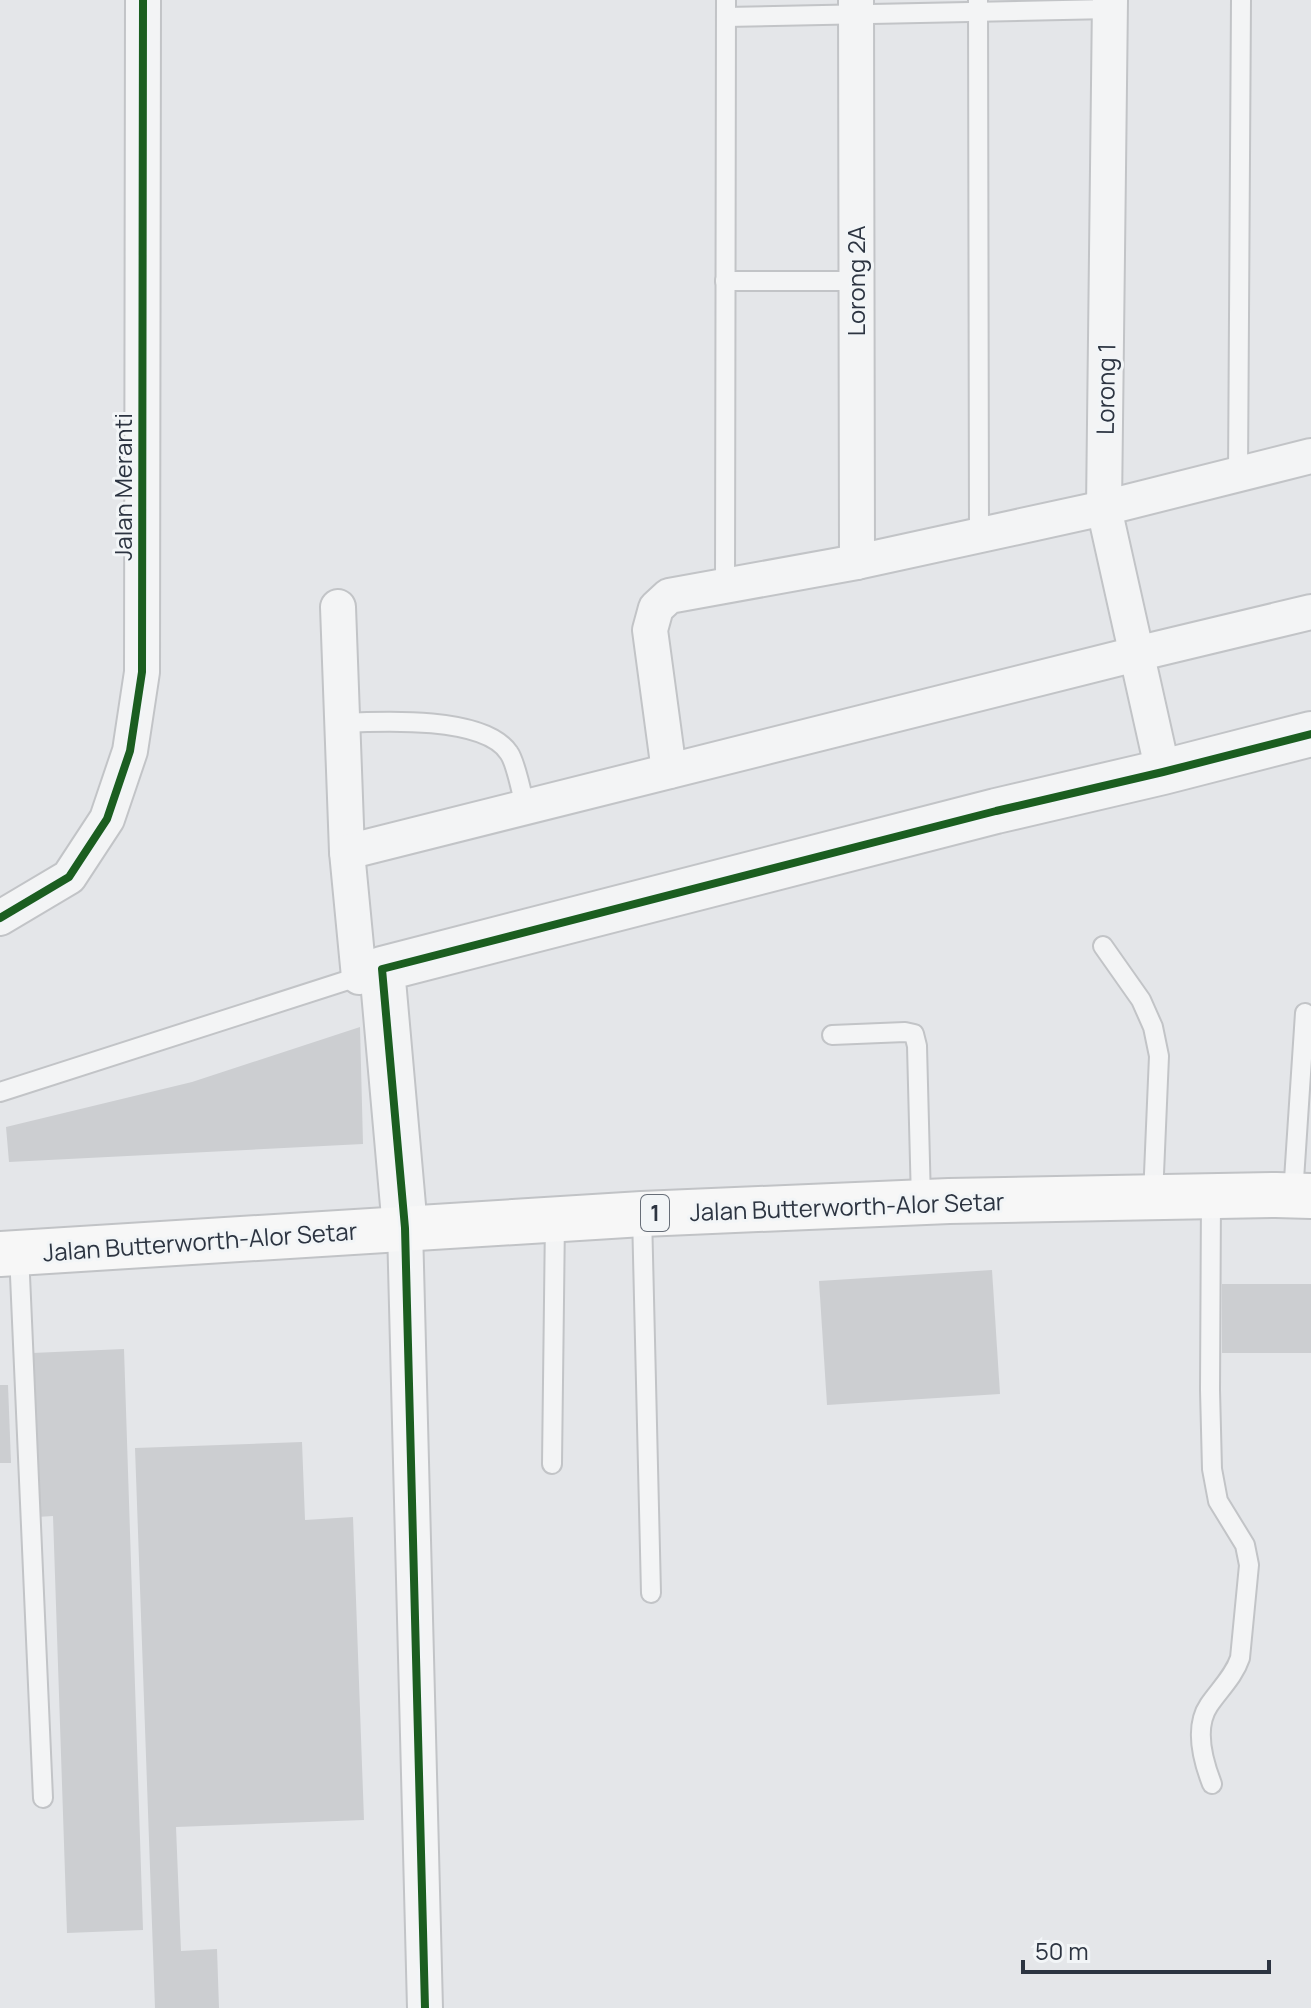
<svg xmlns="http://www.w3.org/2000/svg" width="1311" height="2008" font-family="Manrope,sans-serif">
  <rect width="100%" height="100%" fill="#e4e6e9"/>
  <g fill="#ccced1">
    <path d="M360,1027L363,1144L9,1162L6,1127L192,1082Z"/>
    <path d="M992,1270L1000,1394L827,1405L819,1281Z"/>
    <rect x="1222" y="1284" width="89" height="69"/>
    <path d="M124,1349L143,1930L67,1933L53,1516L37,1517L32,1353Z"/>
    <path d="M0,1385H8L11,1463H0Z"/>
    <path d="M302,1442L305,1520L353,1517L364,1820L176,1827L181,1951L217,1949L219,2008H155L135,1448Z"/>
  </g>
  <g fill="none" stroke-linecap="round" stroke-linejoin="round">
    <defs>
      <g id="service">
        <path d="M978,0L979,535"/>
        <path d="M726,17L1110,9"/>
        <path d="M725,281H855"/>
        <path d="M1238,474L1241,0"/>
        <path d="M725,586L726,0"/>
        <path d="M342,723C383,721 485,716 509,753C516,763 522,794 525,807"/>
        <path d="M1103,946L1141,1000L1153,1027L1159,1056L1153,1197"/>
        <path d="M832,1035L905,1032L914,1034L917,1046L921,1201"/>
        <path d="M0,1092L367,974"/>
        <path d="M1293,1195L1305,1013"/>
        <path d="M1211,1196L1210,1390L1212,1469L1218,1501L1245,1545L1249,1565L1240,1658C1234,1676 1220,1689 1209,1705C1194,1727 1203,1761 1212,1784"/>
        <path d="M642,1214L651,1593"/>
        <path d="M19,1253L43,1798"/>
        <path d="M552,1464L555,1219"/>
      </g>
      <g id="minor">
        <path d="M856,0L857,562"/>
        <path d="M1110,0L1104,508L1163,772"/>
        <path d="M338,607L347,852L359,977"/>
        <path d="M669,771L650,630L656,608L669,596L857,562L1104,508L1311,456"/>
        <path d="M347,852L1136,654L1311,612"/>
        <path d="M0,918L69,877L107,819L130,751L142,672L143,0"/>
        <path d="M405,1228L425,2008"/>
      </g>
      <path id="tertiary" d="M405,1228L382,969L996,811L1163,772L1311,734"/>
      <path id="primary" d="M0,1254L642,1214L949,1201L1276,1195L1311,1196"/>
    </defs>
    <use href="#service" stroke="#c2c4c7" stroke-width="22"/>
    <use href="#minor" stroke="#c2c4c7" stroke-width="38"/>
    <use href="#tertiary" stroke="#c2c4c7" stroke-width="48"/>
    <use href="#primary" stroke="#c1c3c6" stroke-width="48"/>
    <use href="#service" stroke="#f3f4f5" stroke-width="18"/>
    <use href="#minor" stroke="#f3f4f5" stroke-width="34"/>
    <use href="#tertiary" stroke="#f3f4f5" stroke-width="44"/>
    <use href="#primary" stroke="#f7f7f7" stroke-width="44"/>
    <defs>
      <g id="cycleway">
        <path d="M0,918L69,877L107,819L130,751L142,672L143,0"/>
        <path d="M425,2008L405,1228L382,969L996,811L1163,772L1311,734"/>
      </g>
    </defs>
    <use href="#cycleway" stroke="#f2f5f7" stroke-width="13"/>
    <use href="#cycleway" stroke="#1b5e20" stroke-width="8"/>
  </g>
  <g text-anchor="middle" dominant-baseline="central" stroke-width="6" stroke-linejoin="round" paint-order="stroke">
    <rect fill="#f2f5f7" stroke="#676e78" stroke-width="2" x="641" y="1195" width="28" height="36" rx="6"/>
    <g font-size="22" font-weight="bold" fill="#2c3441">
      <text x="655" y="1213">1</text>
    </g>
    <g font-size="24" fill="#2c3441" stroke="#f2f5f7">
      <text transform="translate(855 281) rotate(-90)">Lorong 2A</text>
      <text transform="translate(1105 389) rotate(-89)">Lorong 1</text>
      <text transform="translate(122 487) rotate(-90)">Jalan Meranti</text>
      <text transform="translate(847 1206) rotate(-2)">Jalan Butterworth-Alor Setar</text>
      <text transform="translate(200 1241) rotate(-4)">Jalan Butterworth-Alor Setar</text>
    </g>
  </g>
  <path d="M1023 1960v12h246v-12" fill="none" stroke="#2c3441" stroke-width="4"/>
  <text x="1035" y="1960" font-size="24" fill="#2c3441" stroke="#f2f5f7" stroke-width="6" paint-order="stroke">50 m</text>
</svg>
